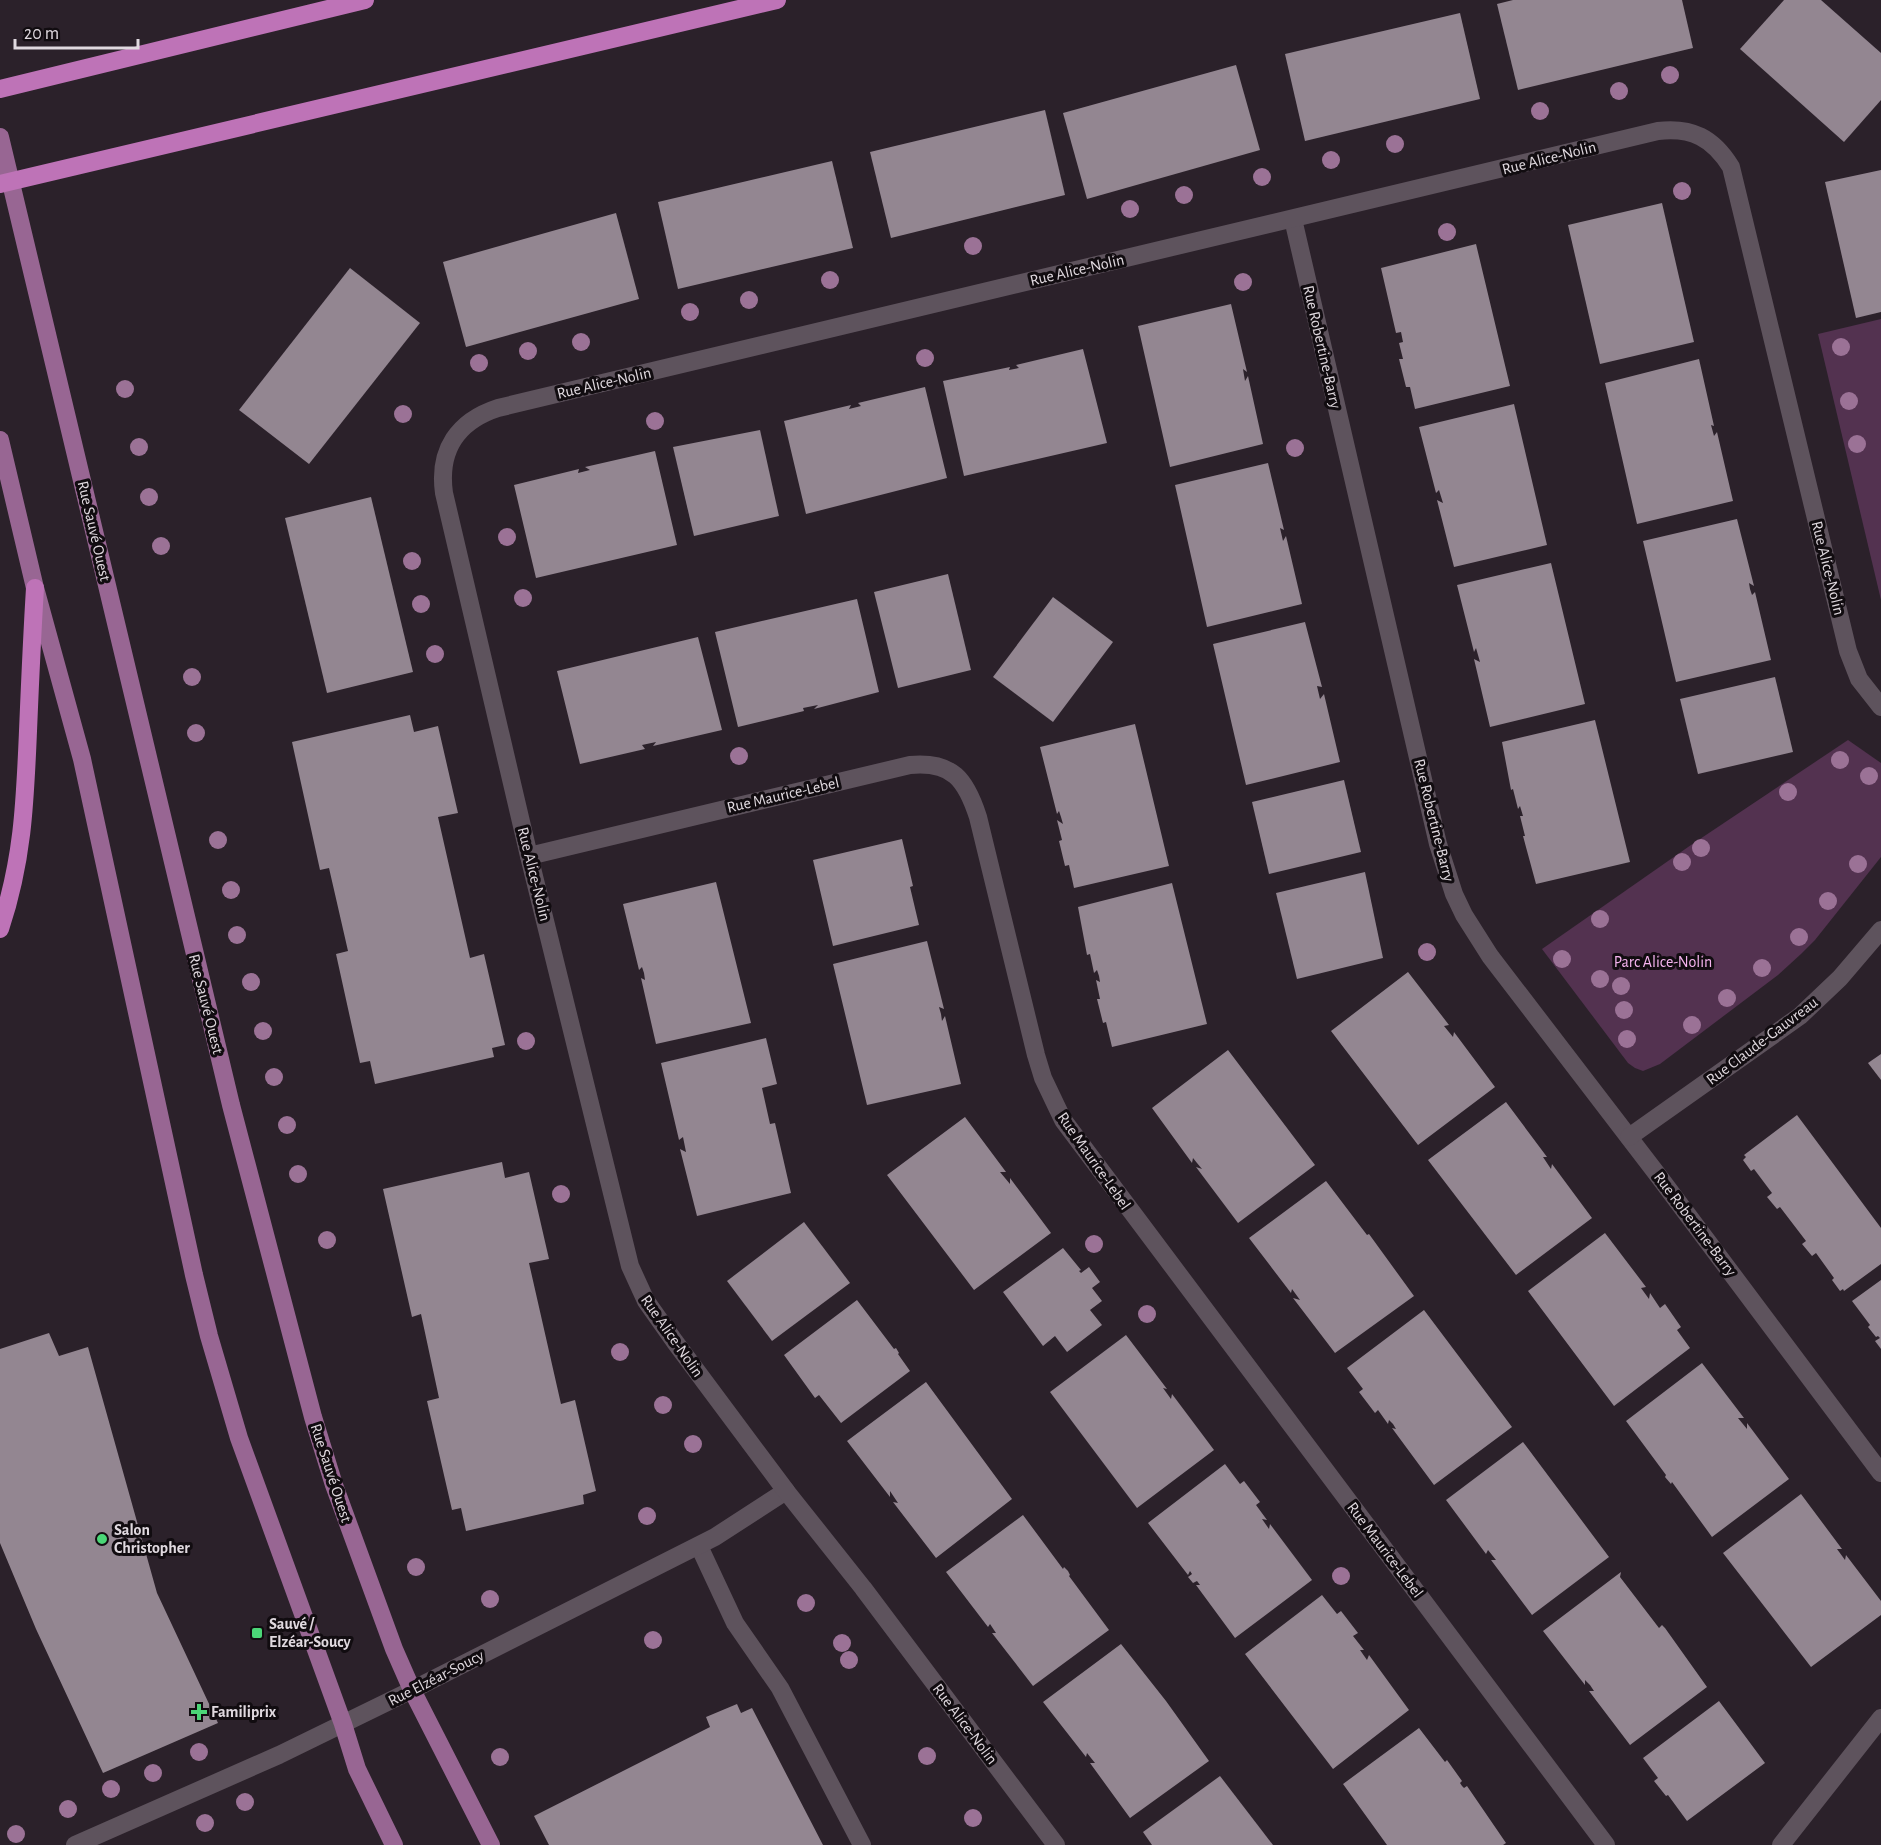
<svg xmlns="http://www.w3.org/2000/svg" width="1881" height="1845" font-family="'Alegreya Sans',sans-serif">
  <rect width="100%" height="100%" fill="#2b212a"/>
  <g fill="#533250">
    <path d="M1881,319V600L1818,334Z"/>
    <path d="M1848,740L1881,763V857L1815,940L1801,954L1778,975L1660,1064L1643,1071L1635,1068L1628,1063L1542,949L1691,845Z"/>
  </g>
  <g fill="#938691">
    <path d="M1513,0H1682L1693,48L1518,90L1497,4Z"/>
    <path d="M1784,0H1821L1881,53V100L1844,142L1740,49Z"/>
    <path d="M1460,13L1480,99L1305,141L1285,54Z"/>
    <path d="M1236,65L1260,150L1087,199L1063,113Z"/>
    <path d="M1045,110L1065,195L891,238L870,152Z"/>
    <path d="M832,161L853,248L678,289L658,202Z"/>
    <path d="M1881,170V312L1856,318L1825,182Z"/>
    <path d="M1662,203L1694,342L1600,364L1568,225Z"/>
    <path d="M616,213L639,299L466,347L443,262Z"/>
    <path d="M1476,244L1510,386L1415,409L1410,387H1406L1399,359H1403L1399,343L1403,342L1401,332L1396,333L1381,268Z"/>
    <path d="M350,268L420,323L309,464L239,410Z"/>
    <path d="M1231,304L1247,372L1243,369L1245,381L1248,376L1263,444L1170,467L1138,326Z"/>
    <path d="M1083,349L1107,443L964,476L943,381L1010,367L1009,370L1019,368L1016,365Z"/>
    <path d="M1699,359L1714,426L1711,425L1714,436L1717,432L1733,501L1637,524L1605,383Z"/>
    <path d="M925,387L947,478L806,514L784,421L851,405L849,409L861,406L858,403Z"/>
    <path d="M1514,404L1547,545L1454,567L1437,500L1443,503L1439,490L1436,493L1419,427Z"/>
    <path d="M760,430L779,516L694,536L673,447Z"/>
    <path d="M655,451L677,545L536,578L514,485L579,469L578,473L590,470L585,467Z"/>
    <path d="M1268,463L1284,530L1280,528L1283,541L1286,536L1302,604L1207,627L1175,485Z"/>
    <path d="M371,497L413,672L327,693L285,518Z"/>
    <path d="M1737,519L1754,586L1749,583L1750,589L1752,595L1755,592L1771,660L1676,682L1643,541Z"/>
    <path d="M1551,563L1585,704L1490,727L1474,659L1480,662L1476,648L1474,652L1457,585Z"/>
    <path d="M948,574L971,670L898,688L874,592Z"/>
    <path d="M1053,597L1113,642L1053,722L993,677Z"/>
    <path d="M857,599L879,692L814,709L818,705L803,708L804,711L738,727L715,632Z"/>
    <path d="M1305,622L1322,687L1317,686L1320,699L1324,694L1340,762L1246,785L1213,644Z"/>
    <path d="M698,637L722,730L653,746L656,742L642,745L645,749L580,764L557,671Z"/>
    <path d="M1775,677L1793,752L1698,774L1680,699Z"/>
    <path d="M410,715L414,732L438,726L458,813L438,817L470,958L484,954L505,1045L492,1048L494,1057L375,1084L370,1061L360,1063L336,954L348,951L329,868L320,870L292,742Z"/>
    <path d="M1595,720L1630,862L1536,884L1523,836H1525L1520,816H1523L1520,806L1518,809L1513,789L1511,790L1502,742Z"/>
    <path d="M1135,724L1169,866L1074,888L1069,865L1065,866L1059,841L1062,840L1057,820L1063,824L1061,817L1059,811L1057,814L1040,747Z"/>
    <path d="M1344,780L1361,852L1269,874L1252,802Z"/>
    <path d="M902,839L913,886L910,887L919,925L833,946L813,860Z"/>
    <path d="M1365,872L1383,958L1297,979L1276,893Z"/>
    <path d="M716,882L751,1023L656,1044L641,978L645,980L644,973L642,967L639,970L623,904Z"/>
    <path d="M1172,883L1207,1024L1112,1047L1106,1022L1103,1023L1097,999H1100L1096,980L1100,982L1099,976L1097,970L1094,973L1090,954L1087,955L1078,907Z"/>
    <path d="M927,941L944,1009L939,1007L941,1014L942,1021L945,1016L961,1084L867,1105L833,964Z"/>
    <path d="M1408,972L1449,1025L1444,1026L1453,1037L1454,1032L1495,1087L1418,1145L1331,1031Z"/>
    <path d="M766,1038L777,1084L762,1088L770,1124L775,1123L791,1193L697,1216L680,1149L686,1152L683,1137L679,1140L661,1063Z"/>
    <path d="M1228,1050L1315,1165L1238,1223L1196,1167L1202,1169L1197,1163L1193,1158L1192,1163L1152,1108Z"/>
    <path d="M1881,1054V1080L1868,1063Z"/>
    <path d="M1506,1102L1547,1157H1543L1551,1169L1552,1164L1592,1218L1516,1275L1428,1160Z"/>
    <path d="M1797,1115L1881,1228V1264L1844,1291L1843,1289L1840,1291L1832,1280L1834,1278L1816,1253L1812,1256L1802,1244L1806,1241L1780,1207L1777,1209L1767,1197L1772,1193L1754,1169L1751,1171L1743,1160L1746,1157L1744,1155Z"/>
    <path d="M965,1117L1006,1172H1000L1010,1184V1178L1051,1233L974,1290L887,1175Z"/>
    <path d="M502,1162L505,1178L529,1172L549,1259L529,1263L561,1404L575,1400L596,1491L583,1495L584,1504L466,1531L461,1508L452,1510L427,1401L439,1398L421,1314L412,1317L383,1189Z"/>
    <path d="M1326,1181L1367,1235L1369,1234L1414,1296L1335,1353L1293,1298L1300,1300L1292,1289L1291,1293L1249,1238Z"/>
    <path d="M804,1222L850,1283L772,1341L727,1281Z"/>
    <path d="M1605,1233L1646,1287L1641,1288L1649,1299L1650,1293L1660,1308L1665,1304L1681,1327L1677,1330L1690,1348L1614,1406L1528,1291Z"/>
    <path d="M1063,1248L1081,1270L1079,1271L1081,1273L1089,1267L1100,1282L1092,1288L1102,1301L1090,1310L1102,1325L1067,1352L1055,1336L1043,1346L1003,1292Z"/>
    <path d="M1881,1280V1349L1875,1341L1880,1338L1878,1336L1876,1337L1868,1327L1870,1325L1852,1301Z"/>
    <path d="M857,1300L894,1349L896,1348L899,1353L898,1354L910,1371L841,1423L819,1395L815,1398L784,1355Z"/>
    <path d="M1424,1310L1512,1427L1434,1485L1392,1428L1396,1429L1393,1424L1389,1420L1388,1424L1378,1410L1375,1413L1359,1392L1363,1389L1347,1368Z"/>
    <path d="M49,1333L59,1356L88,1347L157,1593L218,1723L103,1773L36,1629L0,1543V1349Z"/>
    <path d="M1126,1335L1167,1389L1163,1388L1171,1399L1172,1394L1214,1450L1137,1508L1050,1392Z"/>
    <path d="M1702,1363L1744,1418H1738L1747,1429V1423L1789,1479L1712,1537L1672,1482L1671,1484L1665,1477L1666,1475L1626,1421Z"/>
    <path d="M926,1382L1012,1499L936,1558L893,1502L898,1503L890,1491V1497L847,1441Z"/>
    <path d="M1523,1442L1609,1557L1532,1615L1491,1560H1496L1488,1550L1486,1554L1446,1500Z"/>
    <path d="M1225,1464L1240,1484L1244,1481L1260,1502L1256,1505L1267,1520L1262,1519L1269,1529L1270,1524L1312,1580L1235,1638L1196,1585H1200L1197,1581L1193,1583L1188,1577L1192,1574L1190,1571L1188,1575L1148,1523Z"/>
    <path d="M1801,1494L1842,1549H1837L1845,1560L1846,1555L1881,1601V1615L1811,1667L1723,1553Z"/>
    <path d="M1023,1515L1063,1569L1064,1567L1068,1571L1070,1575L1069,1576L1109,1630L1033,1686L992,1633H996L990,1624L988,1627L946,1572Z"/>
    <path d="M1621,1572L1620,1577L1659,1628L1662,1625L1665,1628L1707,1687L1630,1745L1589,1691H1594L1590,1685L1585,1680V1685L1543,1631Z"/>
    <path d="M1322,1595L1337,1614L1341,1611L1358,1633L1353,1636L1364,1650H1360L1367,1660L1369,1655L1409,1710L1333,1769L1245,1654Z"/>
    <path d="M1121,1644L1166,1701L1209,1761L1130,1818L1090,1763H1095L1087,1753L1086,1757L1043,1702Z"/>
    <path d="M1719,1701L1765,1763L1687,1821L1668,1795L1666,1796L1654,1781L1658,1778L1643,1758Z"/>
    <path d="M737,1704L741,1713L752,1708L823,1845H549L534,1816L710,1727L706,1717Z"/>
    <path d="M1419,1728L1445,1762L1447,1760L1462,1781L1460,1783L1462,1786L1464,1788L1467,1786L1506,1843L1503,1845H1387L1343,1784Z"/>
    <path d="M1220,1776L1273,1845H1152L1143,1832Z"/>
  </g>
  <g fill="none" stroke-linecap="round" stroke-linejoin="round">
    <g stroke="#5e535d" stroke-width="18">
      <path d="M1293,219L1438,844L1454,894L1464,915L1490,956L1657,1174L1881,1473"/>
      <path d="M529,856L910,765C953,761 966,780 978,817L1036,1055L1043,1078L1063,1120L1606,1845"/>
      <path d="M1629,1137L1800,1016L1840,978L1881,930"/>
      <path d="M699,1546L735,1623L780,1688L862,1845"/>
      <path d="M75,1845L279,1755L412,1690L715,1537L786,1491"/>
      <path d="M1056,1845L863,1588L786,1491L675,1342L646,1301L630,1266L529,856L444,493C438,450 458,421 498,408L1658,131C1692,127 1713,138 1731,167L1848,651L1859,679L1881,707"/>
      <path d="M1781,1845L1881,1718"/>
    </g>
    <g stroke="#986693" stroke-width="18">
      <path d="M0,137L231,1105L313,1417L334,1485L394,1649L412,1690L491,1845"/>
      <path d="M0,440L35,588L82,759L194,1275L209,1336L239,1438L343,1724L357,1769L394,1845"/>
    </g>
    <g stroke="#be73b7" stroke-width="18">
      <path d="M0,89L365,0"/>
      <path d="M0,184L777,0"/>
      <path d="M0,929C23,860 25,802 28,731C30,683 32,636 35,588"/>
    </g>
  </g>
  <g fill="#9b7296">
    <circle cx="1670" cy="75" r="9"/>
    <circle cx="1619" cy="91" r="9"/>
    <circle cx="1540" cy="111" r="9"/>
    <circle cx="1395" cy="144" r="9"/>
    <circle cx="1331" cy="160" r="9"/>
    <circle cx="1262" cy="177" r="9"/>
    <circle cx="1682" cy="191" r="9"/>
    <circle cx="1184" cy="195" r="9"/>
    <circle cx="1130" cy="209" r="9"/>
    <circle cx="1447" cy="232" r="9"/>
    <circle cx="973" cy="246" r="9"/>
    <circle cx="830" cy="280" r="9"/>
    <circle cx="1243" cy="282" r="9"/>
    <circle cx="749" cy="300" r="9"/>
    <circle cx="690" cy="312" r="9"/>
    <circle cx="581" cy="342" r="9"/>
    <circle cx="1841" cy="347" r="9"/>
    <circle cx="528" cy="351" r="9"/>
    <circle cx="925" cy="358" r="9"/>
    <circle cx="479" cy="363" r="9"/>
    <circle cx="125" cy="389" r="9"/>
    <circle cx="1849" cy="401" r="9"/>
    <circle cx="403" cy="414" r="9"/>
    <circle cx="655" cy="421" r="9"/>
    <circle cx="1857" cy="444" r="9"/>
    <circle cx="139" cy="447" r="9"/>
    <circle cx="1295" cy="448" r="9"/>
    <circle cx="149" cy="497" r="9"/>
    <circle cx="507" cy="537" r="9"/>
    <circle cx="161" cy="546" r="9"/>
    <circle cx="412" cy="561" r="9"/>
    <circle cx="523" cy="598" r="9"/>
    <circle cx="421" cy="604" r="9"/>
    <circle cx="435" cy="654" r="9"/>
    <circle cx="192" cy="677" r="9"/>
    <circle cx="196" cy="733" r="9"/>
    <circle cx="739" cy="756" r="9"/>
    <circle cx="1840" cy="760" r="9"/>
    <circle cx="1869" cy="776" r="9"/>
    <circle cx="1788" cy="792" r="9"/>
    <circle cx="218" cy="840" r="9"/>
    <circle cx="1701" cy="848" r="9"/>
    <circle cx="1682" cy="862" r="9"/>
    <circle cx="1858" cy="864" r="9"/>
    <circle cx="231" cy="890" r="9"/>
    <circle cx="1828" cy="901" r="9"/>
    <circle cx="1600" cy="919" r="9"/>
    <circle cx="237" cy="935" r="9"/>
    <circle cx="1799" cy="937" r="9"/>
    <circle cx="1427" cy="952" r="9"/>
    <circle cx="1562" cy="959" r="9"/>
    <circle cx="1762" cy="968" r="9"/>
    <circle cx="1600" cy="979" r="9"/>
    <circle cx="251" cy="982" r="9"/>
    <circle cx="1621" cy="986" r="9"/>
    <circle cx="1727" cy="998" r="9"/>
    <circle cx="1624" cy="1010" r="9"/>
    <circle cx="1692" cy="1025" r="9"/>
    <circle cx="263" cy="1031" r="9"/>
    <circle cx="1627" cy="1039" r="9"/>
    <circle cx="526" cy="1041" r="9"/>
    <circle cx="274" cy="1077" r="9"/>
    <circle cx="287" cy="1125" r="9"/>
    <circle cx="298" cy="1174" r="9"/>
    <circle cx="561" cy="1194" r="9"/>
    <circle cx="327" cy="1240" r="9"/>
    <circle cx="1094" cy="1244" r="9"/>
    <circle cx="1147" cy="1314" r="9"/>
    <circle cx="620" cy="1352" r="9"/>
    <circle cx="663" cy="1405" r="9"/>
    <circle cx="693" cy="1444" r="9"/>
    <circle cx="647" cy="1516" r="9"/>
    <circle cx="416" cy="1567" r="9"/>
    <circle cx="1341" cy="1576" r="9"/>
    <circle cx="490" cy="1599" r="9"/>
    <circle cx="806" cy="1603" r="9"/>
    <circle cx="653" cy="1640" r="9"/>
    <circle cx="842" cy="1643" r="9"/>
    <circle cx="849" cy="1660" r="9"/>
    <circle cx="199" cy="1752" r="9"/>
    <circle cx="927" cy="1756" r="9"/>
    <circle cx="500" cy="1757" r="9"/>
    <circle cx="153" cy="1773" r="9"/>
    <circle cx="111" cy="1789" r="9"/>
    <circle cx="245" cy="1802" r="9"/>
    <circle cx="68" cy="1809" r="9"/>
    <circle cx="973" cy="1818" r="9"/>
    <circle cx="205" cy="1823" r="9"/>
    <circle cx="16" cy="1834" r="9"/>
  </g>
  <g fill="#4bd677" stroke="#110c10" stroke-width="2">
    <circle cx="102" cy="1539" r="6"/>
    <rect x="251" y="1627" width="12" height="12" rx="3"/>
    <path d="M196 1703h6v6h6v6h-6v6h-6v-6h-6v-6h6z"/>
  </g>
  <g text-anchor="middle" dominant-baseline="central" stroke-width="6" stroke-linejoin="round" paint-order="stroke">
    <g font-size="16" fill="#e0d9df" stroke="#110c10">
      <text transform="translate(1549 158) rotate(-14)">Rue Alice-Nolin</text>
      <text transform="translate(1077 270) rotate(-13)">Rue Alice-Nolin</text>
      <text transform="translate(1322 347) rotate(77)">Rue Robertine-Barry</text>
      <text transform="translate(604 383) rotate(-13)">Rue Alice-Nolin</text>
      <text transform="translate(94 531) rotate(77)">Rue Sauvé Ouest</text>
      <text transform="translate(1828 568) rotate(76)">Rue Alice-Nolin</text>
      <text transform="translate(783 795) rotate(-13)">Rue Maurice-Lebel</text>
      <text transform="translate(1434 820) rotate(76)">Rue Robertine-Barry</text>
      <text transform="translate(534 874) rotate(76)">Rue Alice-Nolin</text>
      <text transform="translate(206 1004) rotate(76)">Rue Sauvé Ouest</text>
      <text transform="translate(1762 1041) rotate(-37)">Rue Claude-Gauvreau</text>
      <text transform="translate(1094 1161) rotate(55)">Rue Maurice-Lebel</text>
      <text transform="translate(1695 1224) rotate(53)">Rue Robertine-Barry</text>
      <text transform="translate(672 1336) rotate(55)">Rue Alice-Nolin</text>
      <text transform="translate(331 1473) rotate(72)">Rue Sauvé Ouest</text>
      <text transform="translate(1385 1550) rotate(53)">Rue Maurice-Lebel</text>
      <text transform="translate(436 1678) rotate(-27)">Rue Elzéar-Soucy</text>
      <text transform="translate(965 1724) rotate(53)">Rue Alice-Nolin</text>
    </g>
    <g font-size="16" fill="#f6b4ef" stroke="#110c10">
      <text x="1663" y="962">Parc Alice-Nolin</text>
    </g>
    <g font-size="16" font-weight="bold" fill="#e0d9df" stroke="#110c10" text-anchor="start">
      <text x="114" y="1530">Salon<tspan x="114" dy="18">Christopher</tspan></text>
      <text x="269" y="1624">Sauvé /<tspan x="269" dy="18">Elzéar-Soucy</tspan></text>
      <text x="211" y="1712">Familiprix</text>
    </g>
  </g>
  <path d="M15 39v9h123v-9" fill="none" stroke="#e0d9df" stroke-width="3"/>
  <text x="24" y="39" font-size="18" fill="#e0d9df" stroke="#110c10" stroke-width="4.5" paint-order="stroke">20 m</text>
</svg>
